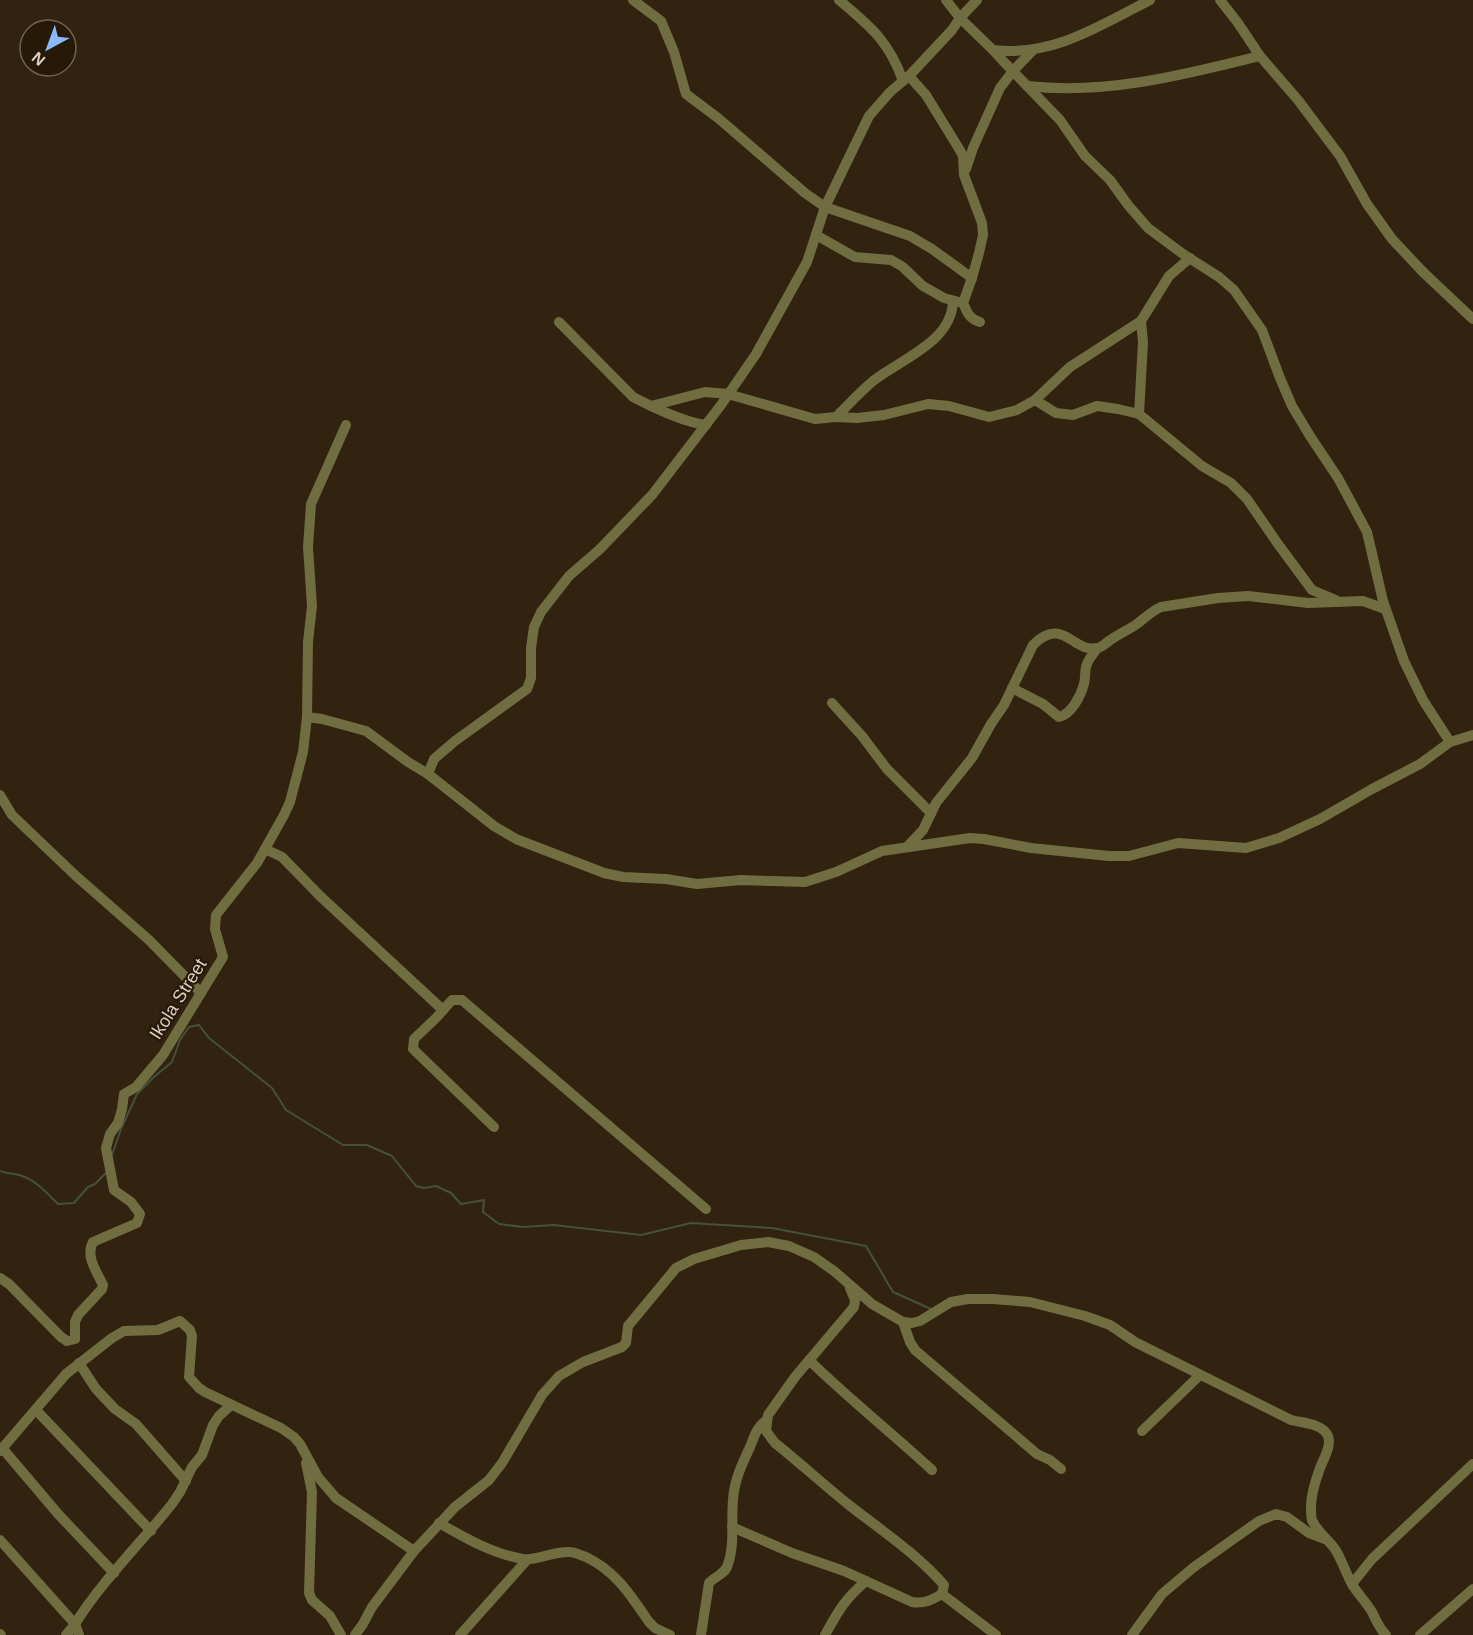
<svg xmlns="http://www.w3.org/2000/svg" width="1473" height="1635" font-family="Helvetica,sans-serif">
  <rect width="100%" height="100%" fill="#322210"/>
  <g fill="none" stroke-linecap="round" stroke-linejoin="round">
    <g stroke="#44513b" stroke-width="2">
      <path d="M112,1155L121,1129L137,1094L155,1076L172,1062L180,1040L189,1027L199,1025L209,1038L272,1088L286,1110L343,1145H367L392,1156L416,1186L424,1188L436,1186L451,1193L461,1204L484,1200L483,1212L499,1224L523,1227L554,1225L641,1235L691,1223L772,1228L866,1246L893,1292L931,1309"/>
      <path d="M0,1171C6,1174 12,1173 19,1175C35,1179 47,1193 58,1204L74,1203L88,1187L95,1184L106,1173"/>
    </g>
    <g stroke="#706d41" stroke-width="10">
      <path d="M633,0L661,21L674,52L686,94L718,118L805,193L825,207L910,236L932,249L972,278"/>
      <path d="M839,0C870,26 889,41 903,81"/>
      <path d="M946,0L960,18L993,50L1003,61L1060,120L1085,156L1110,180L1128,205L1148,228L1183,254L1219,277L1234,290L1262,330L1280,378L1292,406L1310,436L1338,478L1367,532L1383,601L1404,661L1423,700L1450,742"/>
      <path d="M1220,0L1238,23L1260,56L1298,100L1340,156L1367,204L1392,239L1423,272L1473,319"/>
      <path d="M993,50C1053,57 1099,26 1150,0"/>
      <path d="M909,76L926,95L961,152L963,156L964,175L982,223L983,235L979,253L972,278L963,303C967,312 969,319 980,322"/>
      <path d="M1027,86C1106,95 1184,75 1260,56"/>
      <path d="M966,169L973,148L1000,88L1013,71L1033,50"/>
      <path d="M816,235L855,257L891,260L903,267L923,286L944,298L959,302"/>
      <path d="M1141,321L1143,342L1139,414L1202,466L1231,483L1247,499L1278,544L1312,590L1336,600"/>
      <path d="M559,322L633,397L651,406L705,392L728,394L815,419L836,417L857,418L884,415L928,404L949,406L989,417L1017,410L1035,400L1070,367L1141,321L1169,276L1190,258"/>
      <path d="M1035,400L1056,413L1073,415L1097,406L1118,409L1139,414"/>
      <path d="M651,406C669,414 686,422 706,425"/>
      <path d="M836,417C848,405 860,392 873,381C901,359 952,342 953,301"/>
      <path d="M1012,688L1043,704L1059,717C1072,714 1081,695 1084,684C1086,677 1084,671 1087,664C1089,658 1094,654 1097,648"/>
      <path d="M832,703L862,736L887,769L931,813"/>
      <path d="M307,717L322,719L366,731L408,762L428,774L494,826L516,839L604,873L623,877L666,879L697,884L741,880L805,882L836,872L882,851L970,838L984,839L1031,848L1109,856H1129L1178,843L1246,848L1279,838L1320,819L1372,789L1420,764L1450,742L1473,735"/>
      <path d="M428,774L434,759L455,741L527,689L531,678V648L534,627L541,612L569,576L600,549L652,495L721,405L756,354L807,262L825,207L869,116L890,92L909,76L952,30L960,18L977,0"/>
      <path d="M0,795L12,815L76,876L149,940L201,993"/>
      <path d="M907,847L923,830L936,803L972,758L991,724L1004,705L1033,645C1063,615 1074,654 1097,648C1101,648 1106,643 1109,641C1117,635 1126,631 1134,626C1144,619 1150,612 1161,607L1218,598L1248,596L1308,603L1363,601L1385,609"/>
      <path d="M265,849L282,857L320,896L443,1010"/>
      <path d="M494,1127L413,1049L414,1039L436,1018L452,1000H462L706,1209"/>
      <path d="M0,1278L9,1284L61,1337L67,1341L75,1339V1322L78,1315L102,1289L103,1285C97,1272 85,1256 93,1242L137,1223L140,1214L131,1202L114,1190L106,1148L110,1134L118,1123L122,1109L124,1094L136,1087L163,1055L223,957L215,929L216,915L257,863L284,815L290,802L303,752L307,717L308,642L312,606L308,547L311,504L346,425"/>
      <path d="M850,1288L855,1300L854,1307L795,1377L768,1415L766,1431L775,1443C800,1463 824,1485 849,1505C882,1531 917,1554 944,1585L942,1594L996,1635"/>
      <path d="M903,1322L910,1342L915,1350L1037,1454L1050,1460L1061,1469"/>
      <path d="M809,1360C849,1399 892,1433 932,1470"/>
      <path d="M79,1363L96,1389L115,1409L136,1424L186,1481"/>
      <path d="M36,1410L151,1531"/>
      <path d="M1142,1431L1200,1375"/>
      <path d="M3,1449L59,1515L114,1573"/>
      <path d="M0,1451L66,1374L112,1338L124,1331L158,1330L180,1321L190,1330L192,1336L189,1377L199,1388L205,1392L281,1428L294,1437L300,1444L318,1477L336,1498L414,1551"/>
      <path d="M306,1463L312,1492L309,1593L312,1600L330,1616L341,1635"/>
      <path d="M439,1523C465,1538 493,1554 523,1559C538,1561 553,1551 569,1552C575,1552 580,1555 586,1557C616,1571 631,1596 649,1622L655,1628L670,1635"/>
      <path d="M732,1527L792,1553L844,1571L912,1602C924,1604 932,1600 942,1594"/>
      <path d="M0,1540L75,1624L66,1635"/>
      <path d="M1352,1584L1372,1559L1473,1464"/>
      <path d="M0,1634L1,1635"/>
      <path d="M79,1635L75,1624C102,1581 140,1544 172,1504L180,1492L192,1467L202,1455L213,1425L219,1416L231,1405"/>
      <path d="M355,1635L363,1624L372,1607L414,1551L455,1507L489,1480L502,1463L542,1395L559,1376L583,1362L622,1347L626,1343L628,1326L676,1268L694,1259L741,1245L768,1242L789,1246L814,1257L834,1271L872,1304L903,1322L912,1323L920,1321L951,1302L968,1299H993L1030,1302L1085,1316L1110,1325L1135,1342L1291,1420C1302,1423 1322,1423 1328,1436C1332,1447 1322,1461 1319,1471C1315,1482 1311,1495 1311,1507C1311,1510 1311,1517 1312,1520C1317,1532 1328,1539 1335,1549C1342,1560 1346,1574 1353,1586C1359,1595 1366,1602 1372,1612C1376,1620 1379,1628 1386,1635"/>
      <path d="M460,1635L527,1560"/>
      <path d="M701,1635L709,1583C715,1576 726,1574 728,1564C735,1544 731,1521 733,1500C734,1481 742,1464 750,1447C754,1437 757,1426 767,1420"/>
      <path d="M825,1635C839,1610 844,1600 866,1581"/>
      <path d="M1132,1635L1162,1594L1194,1567L1259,1521L1276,1514L1287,1517L1309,1533L1325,1539"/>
      <path d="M1420,1635L1473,1589"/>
    </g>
  </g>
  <g text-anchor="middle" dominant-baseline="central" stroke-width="4.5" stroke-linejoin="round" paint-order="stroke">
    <g font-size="18" fill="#dbd0c5" stroke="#271907">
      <text transform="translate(178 999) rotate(-58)">Ikola Street</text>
    </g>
  </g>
  <g transform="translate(48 48) rotate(221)"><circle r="28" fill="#271907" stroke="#6f6253" stroke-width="1.5"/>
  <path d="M0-4.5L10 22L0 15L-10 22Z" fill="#8abafc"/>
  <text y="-9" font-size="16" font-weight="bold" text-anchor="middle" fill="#dbd0c5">N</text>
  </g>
</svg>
